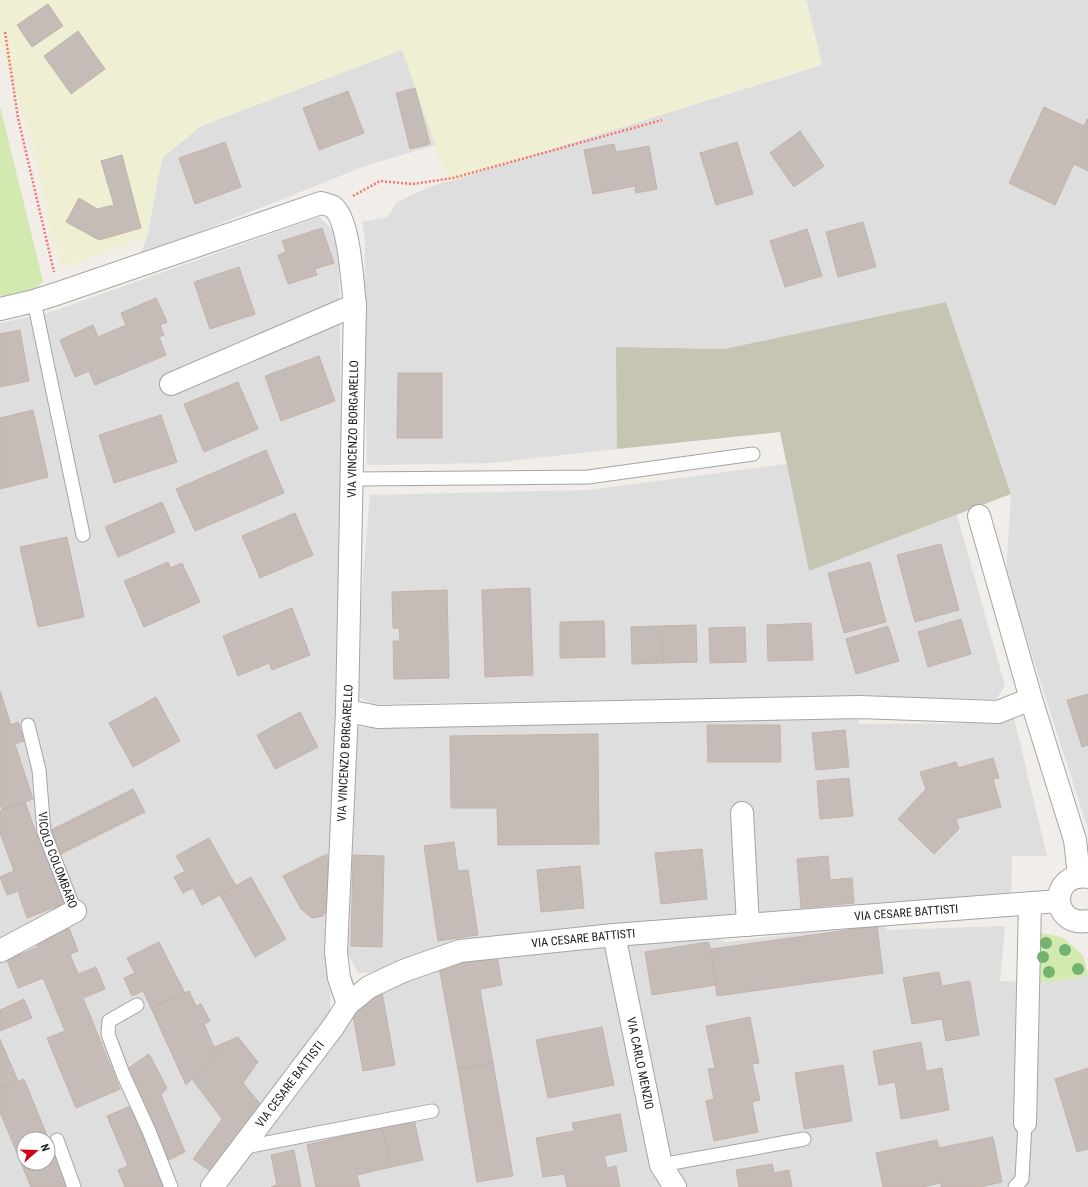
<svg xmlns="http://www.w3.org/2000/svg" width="1088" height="1187" font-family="'Roboto Condensed',sans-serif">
  <rect width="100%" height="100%" fill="#f1ede8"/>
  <g fill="#dfdede" fill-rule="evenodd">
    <path d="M806,0H1088V829L1006,575L1011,494L946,302L724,349L617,347V449L491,463L367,465L364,307L365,237L362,222L387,217L397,202L429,187L822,65Z"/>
    <path d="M402,50L436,145L365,166L140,256L147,236L162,158L201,126Z"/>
    <path d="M319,217L334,231L339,242L341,454L330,1023L203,1187H0V323L48,313ZM24,1139H48V1163H24Z"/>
    <path d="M787,464L809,571L957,515L1005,686L996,699L841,697L373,704L356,696L363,575L370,495L589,490Z"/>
    <path d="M858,715V724L1001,723L1014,718L1047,856H1012L1011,899L757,920L388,972L358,973L346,950L355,727Z"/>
    <path d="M884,923L887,930L1005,926L1000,981L1040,983L1088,976V1187H224L351,1011L384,987L439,962L498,952L715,937L726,942Z"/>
  </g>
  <path fill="#c6c4b3" d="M946,302L1011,494L809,571L780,432L617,449L616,347L724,349Z"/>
  <path fill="#efefd4" d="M0,0H806L822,64L448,182L402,50L201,126L162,158L147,236L62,269L50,231L34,149L0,43Z"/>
  <g fill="#d2eaaf">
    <path d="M0,106L43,281L36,289L0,298Z"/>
    <path d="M1040,933L1062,937L1083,955L1088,976L1040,983Z"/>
  </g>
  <g fill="#c6bcb7" stroke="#c3b3aa" fill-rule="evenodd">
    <path d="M48,4L63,26L32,47L17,25Z"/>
    <path d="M78,31L105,69L71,94L44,56Z"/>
    <path d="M415,88L430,144L410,149L396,93Z"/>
    <path d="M348,91L364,133L319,150L303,108Z"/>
    <path d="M1044,107L1084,126L1087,119L1088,120V171L1074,164L1055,205L1009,183Z"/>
    <path d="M800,131L824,166L794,187L770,153Z"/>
    <path d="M225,142L241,187L195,204L179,158Z"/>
    <path d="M737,142L753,194L716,205L700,153Z"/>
    <path d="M614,144L616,152L649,146L657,189L636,193L635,186L593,194L584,150Z"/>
    <path d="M122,155L141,228L99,240L66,222L79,198L97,209L114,205L101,161Z"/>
    <path d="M863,222L876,267L838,277L826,232Z"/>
    <path d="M322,228L334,263L315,269L317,275L288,284L278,255L286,252L282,241Z"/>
    <path d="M807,229L822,276L785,287L770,241Z"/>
    <path d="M239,267L255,314L210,329L194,282Z"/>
    <path d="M156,298L167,322L160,325L164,335L159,337L166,355L95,385L89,371L75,377L60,340L93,325L98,337L126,325L121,313Z"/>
    <path d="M20,330L29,381L0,387V334Z"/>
    <path d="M319,356L335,401L281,421L265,376Z"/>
    <path d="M398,373H442V438H397Z"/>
    <path d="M238,382L258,429L204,452L184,404Z"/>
    <path d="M33,410L48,477L0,489V418Z"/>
    <path d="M161,415L177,462L114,483L99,435Z"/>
    <path d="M266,450L284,493L195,531L176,489Z"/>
    <path d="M162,502L175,532L118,557L105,527Z"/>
    <path d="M295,513L313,555L260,578L242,536Z"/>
    <path d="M67,537L84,617L38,627L20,547Z"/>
    <path d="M941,544L959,610L915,622L897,555Z"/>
    <path d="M168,562L170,568L182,563L200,602L144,627L124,581Z"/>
    <path d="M870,562L886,622L844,633L828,573Z"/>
    <path d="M530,588L533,675L485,677L482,590Z"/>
    <path d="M447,590L449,678L394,679L393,641H400L399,628H393L392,592Z"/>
    <path d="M292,608L310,655L272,670L269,663L238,676L223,636Z"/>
    <path d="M961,619L971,654L928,667L918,632Z"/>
    <path d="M604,621L605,657L560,658V622Z"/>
    <path d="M811,623L813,660L768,661L767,625Z"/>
    <path d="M696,625L697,662L663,663L661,626Z"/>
    <path d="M661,626L663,663L632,664L631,627Z"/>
    <path d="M888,626L899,661L856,674L846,639Z"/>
    <path d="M745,627L746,662L710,663L709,628Z"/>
    <path d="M0,691L11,725L18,722L24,741L15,744L33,799L2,810L0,803Z"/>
    <path d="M1088,694V745L1082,747L1067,700Z"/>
    <path d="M156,697L180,741L133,767L109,723Z"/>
    <path d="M300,712L318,747L275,769L257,735Z"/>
    <path d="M707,725H780L781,762H708Z"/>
    <path d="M845,730L849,767L816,770L812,733Z"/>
    <path d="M598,734L599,844L498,845L497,808H451L450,736Z"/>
    <path d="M993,758L999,778L993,779L1001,807L956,819L959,829L934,854L898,819L926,789L920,772L956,762L958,768Z"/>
    <path d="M849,778L853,816L820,819L817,781Z"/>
    <path d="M133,789L145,812L61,854L49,831Z"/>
    <path d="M25,802L38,838L44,836L69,902L27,918L18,891L7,895L0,877L14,871L0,833V811Z"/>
    <path d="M209,838L236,886L202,905L193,888L183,893L174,877L185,871L176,856Z"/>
    <path d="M454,842L458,871L468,870L478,935L438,941L424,846Z"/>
    <path d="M702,849L707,899L661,904L655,853Z"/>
    <path d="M327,854L329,907L323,916L312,918L301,909L283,876Z"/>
    <path d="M353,855L384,856L382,947L351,946Z"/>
    <path d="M828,856L830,880L852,878L854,903L801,908L797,859Z"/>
    <path d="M580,866L584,908L541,912L537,870Z"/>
    <path d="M251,877L286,939L255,957L220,895Z"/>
    <path d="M877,926L883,973L717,996L711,949Z"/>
    <path d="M69,928L78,951L70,954L78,974L96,967L105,989L83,998L120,1089L76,1108L47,1038L65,1031L43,978L18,988L7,960L38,947L35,942Z"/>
    <path d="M159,942L185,993L151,1008L143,991L132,996L124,978L135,973L127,958Z"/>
    <path d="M708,942L711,949L716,985L652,995L645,952Z"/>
    <path d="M497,956L502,985L480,989L493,1063L458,1069L439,967Z"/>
    <path d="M939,972L942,986L970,981L979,1035L946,1041L942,1019L912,1024L903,978Z"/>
    <path d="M189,991L196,1006L201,1004L210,1021L204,1024L217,1054L186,1085L151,1008Z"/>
    <path d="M382,992L395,1065L363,1071L353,1016Z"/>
    <path d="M24,999L32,1018L0,1031V1010Z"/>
    <path d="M750,1017L759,1063L752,1064L760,1100L752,1102L758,1132L714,1141L706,1101L714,1099L708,1069L715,1068L706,1026Z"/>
    <path d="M602,1027L614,1085L548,1098L536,1040Z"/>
    <path d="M238,1037L258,1062L243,1083L261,1105L210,1171L193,1159L222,1119L192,1079L217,1054L214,1047Z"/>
    <path d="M0,1039L18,1081L0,1089Z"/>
    <path d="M921,1042L926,1071L942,1068L949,1110L901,1119L895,1082L879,1085L873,1051Z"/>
    <path d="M149,1054L167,1088L161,1095L185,1152L169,1160L127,1069Z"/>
    <path d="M493,1063L513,1176L477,1182L458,1069Z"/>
    <path d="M843,1065L852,1121L804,1129L795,1073Z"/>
    <path d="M1088,1068V1149L1077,1152L1055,1079Z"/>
    <path d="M24,1079L68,1187H31L0,1112V1089ZM24,1139H48V1163H24Z"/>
    <path d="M131,1106L164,1187H125L118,1170L128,1166L107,1116Z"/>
    <path d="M620,1114L627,1151L604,1156L607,1168L616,1166L620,1187H567L564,1174L543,1177L536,1138L574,1131L572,1123Z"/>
    <path d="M414,1119L423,1160L391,1167L382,1127Z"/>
    <path d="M382,1127L391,1167L357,1175L360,1187H316L307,1145Z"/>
    <path d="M993,1137L1002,1182L980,1187H941V1183L922,1187H883L876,1153L937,1140L939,1148Z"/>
    <path d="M294,1150L301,1187H271L277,1185L271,1155Z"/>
    <path d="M772,1164L774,1173L789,1170L792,1187H739L736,1170Z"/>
  </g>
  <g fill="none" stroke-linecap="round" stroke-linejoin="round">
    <defs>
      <g id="service">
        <path d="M34,301L83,535"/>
        <path d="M352,479L588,477L753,454"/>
        <path id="s1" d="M28,725L39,770L44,832L75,911"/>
        <path d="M137,1005L109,1021L108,1034L123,1074L149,1131L171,1187"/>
        <path d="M57,1140L74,1187"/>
        <path d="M241,1148L432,1111"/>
        <path d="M661,1165L804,1139"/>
        <path d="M1015,1187L1022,1179L1025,1123"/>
      </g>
      <g id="minor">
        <path d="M0,309L34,301L59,293L321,203C325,204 330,205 333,207C350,220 352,283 355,305L347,711L336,952L339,978L348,1004"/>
        <path d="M171,384L355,305"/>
        <path d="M979,516L1031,699L1075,840L1079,876"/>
        <path d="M347,711L378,717L859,707L998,712L1031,699"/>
        <path d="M742,813L748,925"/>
        <path d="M1088,877C1050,871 1049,927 1088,921"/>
        <path id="s2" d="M614,935L661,1165L675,1187"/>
        <path d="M0,951L75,911"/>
        <path d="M1025,1123L1030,903"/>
        <path id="s3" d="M212,1187L333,1027L348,1004L369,987L403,971L460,951L614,935L1059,901"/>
      </g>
    </defs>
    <use href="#service" stroke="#a5a5a5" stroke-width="15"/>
    <use href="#minor" stroke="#a5a5a5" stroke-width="24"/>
    <g stroke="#f87372" stroke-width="2.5" stroke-dasharray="2 2" stroke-linecap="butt">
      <path d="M5,32L18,118L54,272"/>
      <path d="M353,196L380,181L413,184L453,178L662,120"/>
    </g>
    <use href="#service" stroke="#fff" stroke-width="13"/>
    <use href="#minor" stroke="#fff" stroke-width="22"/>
  </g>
  <g fill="#74b270">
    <circle cx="1046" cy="943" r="6"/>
    <circle cx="1065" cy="950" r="6"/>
    <circle cx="1043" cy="957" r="6"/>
    <circle cx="1078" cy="969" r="6"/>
    <circle cx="1049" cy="972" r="6"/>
  </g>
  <g text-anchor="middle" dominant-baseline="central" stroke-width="3" stroke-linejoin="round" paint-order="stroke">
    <g font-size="12" fill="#212121" stroke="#fff">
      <text transform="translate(353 429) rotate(-89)">VIA VINCENZO BORGARELLO</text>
      <text transform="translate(345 753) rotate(-87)">VIA VINCENZO BORGARELLO</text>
      <text stroke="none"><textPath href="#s1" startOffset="139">VICOLO COLOMBARO</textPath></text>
      <text stroke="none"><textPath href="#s3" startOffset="801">VIA CESARE BATTISTI</textPath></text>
      <text stroke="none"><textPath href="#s3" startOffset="477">VIA CESARE BATTISTI</textPath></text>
      <text stroke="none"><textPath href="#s2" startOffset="131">VIA CARLO MENZIO</textPath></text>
      <text stroke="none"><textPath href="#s3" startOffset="129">VIA CESARE BATTISTI</textPath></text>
    </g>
  </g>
  <g transform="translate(36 1151) rotate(70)"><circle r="19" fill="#ffffff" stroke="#a6a6a6"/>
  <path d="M0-3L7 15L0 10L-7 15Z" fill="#d00216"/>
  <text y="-6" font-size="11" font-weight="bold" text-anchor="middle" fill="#212121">N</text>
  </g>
</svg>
